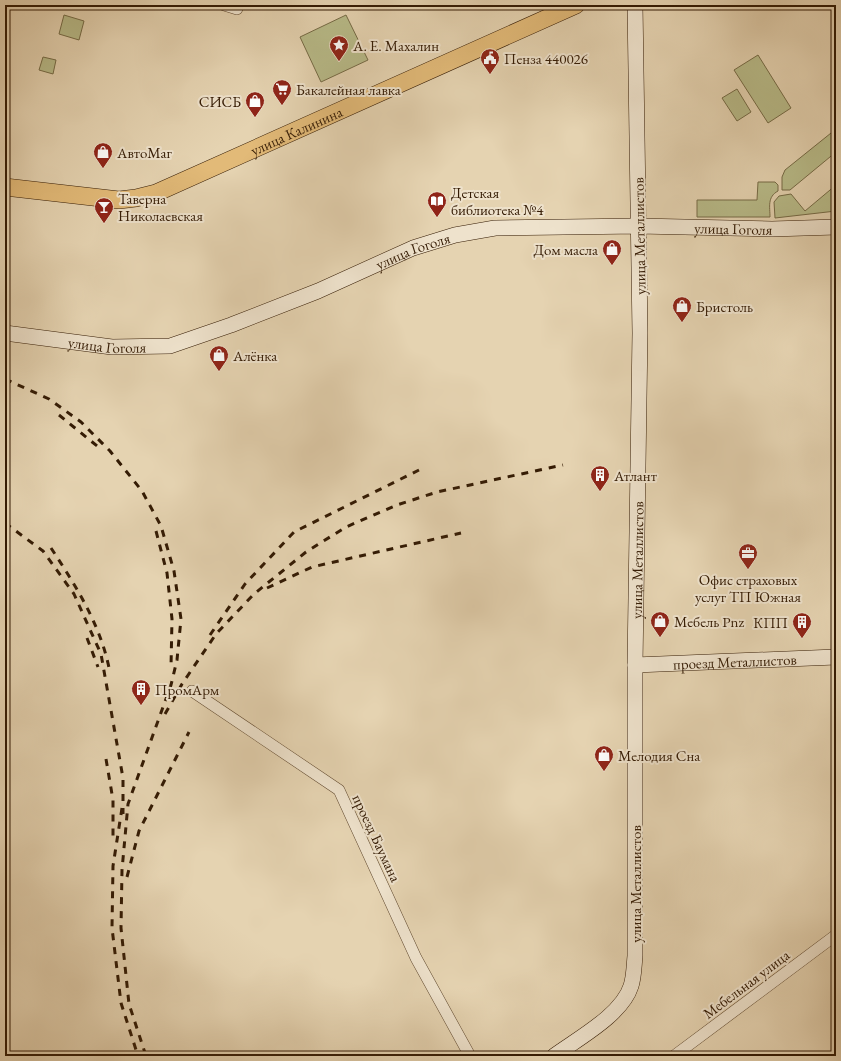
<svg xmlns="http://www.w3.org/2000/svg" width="841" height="1061" font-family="'EB Garamond',serif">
  <rect width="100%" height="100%" fill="#e5d3b1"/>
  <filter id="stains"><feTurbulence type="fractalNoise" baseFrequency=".005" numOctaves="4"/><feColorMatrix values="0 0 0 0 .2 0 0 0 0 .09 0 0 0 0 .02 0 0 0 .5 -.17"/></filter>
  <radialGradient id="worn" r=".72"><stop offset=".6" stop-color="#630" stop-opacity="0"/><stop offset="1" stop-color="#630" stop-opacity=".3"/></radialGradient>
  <g fill="#b8bb89" stroke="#766b46">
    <path d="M64,15L84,21L79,40L59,34Z"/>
    <path d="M346,15L368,60L321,82L300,37Z"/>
    <path d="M758,55L791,108L768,123L734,70Z"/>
    <path d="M43,57L56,60L53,74L39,70Z"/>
    <path d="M737,89L751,112L737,121L722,98Z"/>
    <path d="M836,129V152L790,190H782V177L785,170Z"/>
    <path d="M758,182H775L778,185V191C767,197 770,207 770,217H697V200H757Z"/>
    <path d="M836,185V211L775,218L774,202L779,196L791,194L805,211Z"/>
  </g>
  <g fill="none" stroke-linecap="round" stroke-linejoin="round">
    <defs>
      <g id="street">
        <path d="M224,5L237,9"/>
        <path d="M192,691L339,790L416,958L470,1056"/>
        <path d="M674,1056L836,935"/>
      </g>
      <g id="secondary">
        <path id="s1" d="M5,333L112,347L170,346L231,325L318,291L413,248L455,235L495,228L639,226L772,229L836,227"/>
        <path id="s2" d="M635,665L836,657"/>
        <path id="s3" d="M554,1056C577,1039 622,1015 631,986C634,977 634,966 635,956V665L640,333L635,5"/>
      </g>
      <g id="primary">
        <path id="s4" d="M5,187L119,200L136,198L156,193L576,5"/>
      </g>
    </defs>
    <use href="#street" stroke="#60492f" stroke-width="12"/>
    <use href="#secondary" stroke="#341b04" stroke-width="16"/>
    <use href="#primary" stroke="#341b04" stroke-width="18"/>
    <use href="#street" stroke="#eee2cc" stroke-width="11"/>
    <use href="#secondary" stroke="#eee2cc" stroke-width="15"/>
    <use href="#primary" stroke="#e2ba78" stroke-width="17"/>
    <g stroke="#341b04" stroke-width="3" stroke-dasharray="7 7" stroke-linecap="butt">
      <path d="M5,379L49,399L81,422L110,451L142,491L161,526L174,571L181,619L177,660L171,685L128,804L122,870L121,928L129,1004L146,1056"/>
      <path d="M59,415L102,450"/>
      <path d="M5,523L43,551L74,594L101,654L123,778V814"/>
      <path d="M156,531L167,573L172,619L171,667"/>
      <path d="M51,548C76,586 102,627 110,673"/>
      <path d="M267,588L312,567L461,533"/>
      <path d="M210,635L245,584L294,532L419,470"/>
      <path d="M87,638L98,667"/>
      <path d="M165,714L182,684L216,634L254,594L306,552L346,527L397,505L437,492L563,465"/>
      <path d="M106,759L113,800V840"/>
      <path d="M122,808L113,866L112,928L121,1003L138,1056"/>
      <path d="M127,877L139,831L189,732"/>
    </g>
  </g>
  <defs>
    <symbol id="sight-pin" viewBox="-11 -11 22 30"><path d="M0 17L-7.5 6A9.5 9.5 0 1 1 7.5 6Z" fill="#8f2418" stroke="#eee2cc"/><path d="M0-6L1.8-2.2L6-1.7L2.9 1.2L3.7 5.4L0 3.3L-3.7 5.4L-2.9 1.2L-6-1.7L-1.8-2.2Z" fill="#fff"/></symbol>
    <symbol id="civic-pin" viewBox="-11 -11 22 30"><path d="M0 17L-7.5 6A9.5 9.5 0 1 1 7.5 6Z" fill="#8f2418" stroke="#eee2cc"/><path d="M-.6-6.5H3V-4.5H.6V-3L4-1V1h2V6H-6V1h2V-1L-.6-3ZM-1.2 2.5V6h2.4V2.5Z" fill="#fff"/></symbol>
    <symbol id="supermarket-pin" viewBox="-11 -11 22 30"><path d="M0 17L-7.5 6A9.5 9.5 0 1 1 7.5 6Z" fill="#8f2418" stroke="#eee2cc"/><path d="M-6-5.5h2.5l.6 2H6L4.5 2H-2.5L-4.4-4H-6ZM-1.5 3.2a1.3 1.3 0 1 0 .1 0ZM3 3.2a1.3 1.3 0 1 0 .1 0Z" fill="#fff"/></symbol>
    <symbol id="shop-pin" viewBox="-11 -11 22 30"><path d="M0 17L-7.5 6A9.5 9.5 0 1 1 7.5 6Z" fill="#8f2418" stroke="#eee2cc"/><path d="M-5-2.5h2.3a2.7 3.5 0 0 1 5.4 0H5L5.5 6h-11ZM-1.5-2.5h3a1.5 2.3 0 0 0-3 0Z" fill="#fff"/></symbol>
    <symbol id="library-pin" viewBox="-11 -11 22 30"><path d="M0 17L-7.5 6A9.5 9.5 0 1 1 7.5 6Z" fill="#8f2418" stroke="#eee2cc"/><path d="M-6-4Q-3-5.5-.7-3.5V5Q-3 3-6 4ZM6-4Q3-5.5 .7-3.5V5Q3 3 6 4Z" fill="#fff"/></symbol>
    <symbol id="bar-pin" viewBox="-11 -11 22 30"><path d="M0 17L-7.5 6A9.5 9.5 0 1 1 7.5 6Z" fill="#8f2418" stroke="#eee2cc"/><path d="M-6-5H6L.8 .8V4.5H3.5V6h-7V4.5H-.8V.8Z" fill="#fff"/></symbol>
    <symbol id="building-pin" viewBox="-11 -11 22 30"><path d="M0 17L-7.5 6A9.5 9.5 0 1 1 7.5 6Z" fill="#8f2418" stroke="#eee2cc"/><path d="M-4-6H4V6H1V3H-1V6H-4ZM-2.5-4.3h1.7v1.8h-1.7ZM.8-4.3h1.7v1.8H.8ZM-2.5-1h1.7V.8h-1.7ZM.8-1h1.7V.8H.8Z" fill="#fff"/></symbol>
    <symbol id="office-pin" viewBox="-11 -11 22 30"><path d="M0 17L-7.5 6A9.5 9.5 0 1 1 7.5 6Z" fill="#8f2418" stroke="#eee2cc"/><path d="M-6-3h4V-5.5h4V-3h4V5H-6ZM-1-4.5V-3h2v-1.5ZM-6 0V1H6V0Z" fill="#fff"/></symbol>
  </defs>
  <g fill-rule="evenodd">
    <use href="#sight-pin" x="328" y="34" width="22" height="30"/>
    <use href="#civic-pin" x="479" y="47" width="22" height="30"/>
    <use href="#supermarket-pin" x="271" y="78" width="22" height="30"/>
    <use href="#shop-pin" x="244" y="90" width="22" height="30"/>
    <use href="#shop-pin" x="92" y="141" width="22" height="30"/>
    <use href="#library-pin" x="426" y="190" width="22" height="30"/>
    <use href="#bar-pin" x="93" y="196" width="22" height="30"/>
    <use href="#shop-pin" x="601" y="238" width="22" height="30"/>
    <use href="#shop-pin" x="671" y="295" width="22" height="30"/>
    <use href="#shop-pin" x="208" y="344" width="22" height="30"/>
    <use href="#building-pin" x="589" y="464" width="22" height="30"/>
    <use href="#office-pin" x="737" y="542" width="22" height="30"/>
    <use href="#shop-pin" x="649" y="610" width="22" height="30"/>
    <use href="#building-pin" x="791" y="611" width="22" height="30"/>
    <use href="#building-pin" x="130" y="678" width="22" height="30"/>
    <use href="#shop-pin" x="593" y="744" width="22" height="30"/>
  </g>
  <g text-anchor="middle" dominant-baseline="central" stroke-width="4" stroke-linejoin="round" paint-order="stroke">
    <g font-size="15" fill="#341b04" stroke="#eee2cc" text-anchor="start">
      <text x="353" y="45">А. Е. Махалин</text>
      <text x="504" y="58">Пенза 440026</text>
      <text x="296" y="89">Бакалейная лавка</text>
      <text x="241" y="101" text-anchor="end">СИСБ</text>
      <text x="117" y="152">АвтоМаг</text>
      <text x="451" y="192">Детская<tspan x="451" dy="17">библиотека №4</tspan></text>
      <text x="118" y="198">Таверна<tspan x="118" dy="17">Николаевская</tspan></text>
      <text x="598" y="249" text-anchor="end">Дом масла</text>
      <text x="696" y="306">Бристоль</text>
      <text x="233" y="355">Алёнка</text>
      <text x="614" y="475">Атлант</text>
      <text x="748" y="579" text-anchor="middle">Офис страховых<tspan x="748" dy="17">услуг ТП Южная</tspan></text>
      <text x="674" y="621">Мебель Pnz</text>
      <text x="788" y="622" text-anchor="end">КПП</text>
      <text x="155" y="689">ПромАрм</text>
      <text x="618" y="755">Мелодия Сна</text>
    </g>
    <g font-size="15" fill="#341b04" stroke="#eee2cc">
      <text stroke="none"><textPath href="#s4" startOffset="306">улица Калинина</textPath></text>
      <text stroke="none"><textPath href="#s1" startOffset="751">улица Гоголя</textPath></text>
      <text transform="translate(639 236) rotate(-91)">улица Металлистов</text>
      <text stroke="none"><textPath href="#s1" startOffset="427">улица Гоголя</textPath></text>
      <text stroke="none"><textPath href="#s1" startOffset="103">улица Гоголя</textPath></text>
      <text stroke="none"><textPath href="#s3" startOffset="532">улица Металлистов</textPath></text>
      <text stroke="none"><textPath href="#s2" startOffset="100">проезд Металлистов</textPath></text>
      <text transform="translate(377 838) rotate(65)">проезд Баумана</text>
      <text transform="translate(635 884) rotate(-90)">улица Металлистов</text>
      <text transform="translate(746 984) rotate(-37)">Мебельная улица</text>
    </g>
  </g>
  <rect width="841" height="1061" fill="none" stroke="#e5d3b1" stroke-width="20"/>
  <rect x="6" y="6" width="829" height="1049" fill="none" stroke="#341b04" stroke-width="2"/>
  <rect x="10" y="10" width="821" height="1041" fill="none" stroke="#341b04"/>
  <rect width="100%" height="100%" filter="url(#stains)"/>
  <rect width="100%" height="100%" fill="url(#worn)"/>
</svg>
